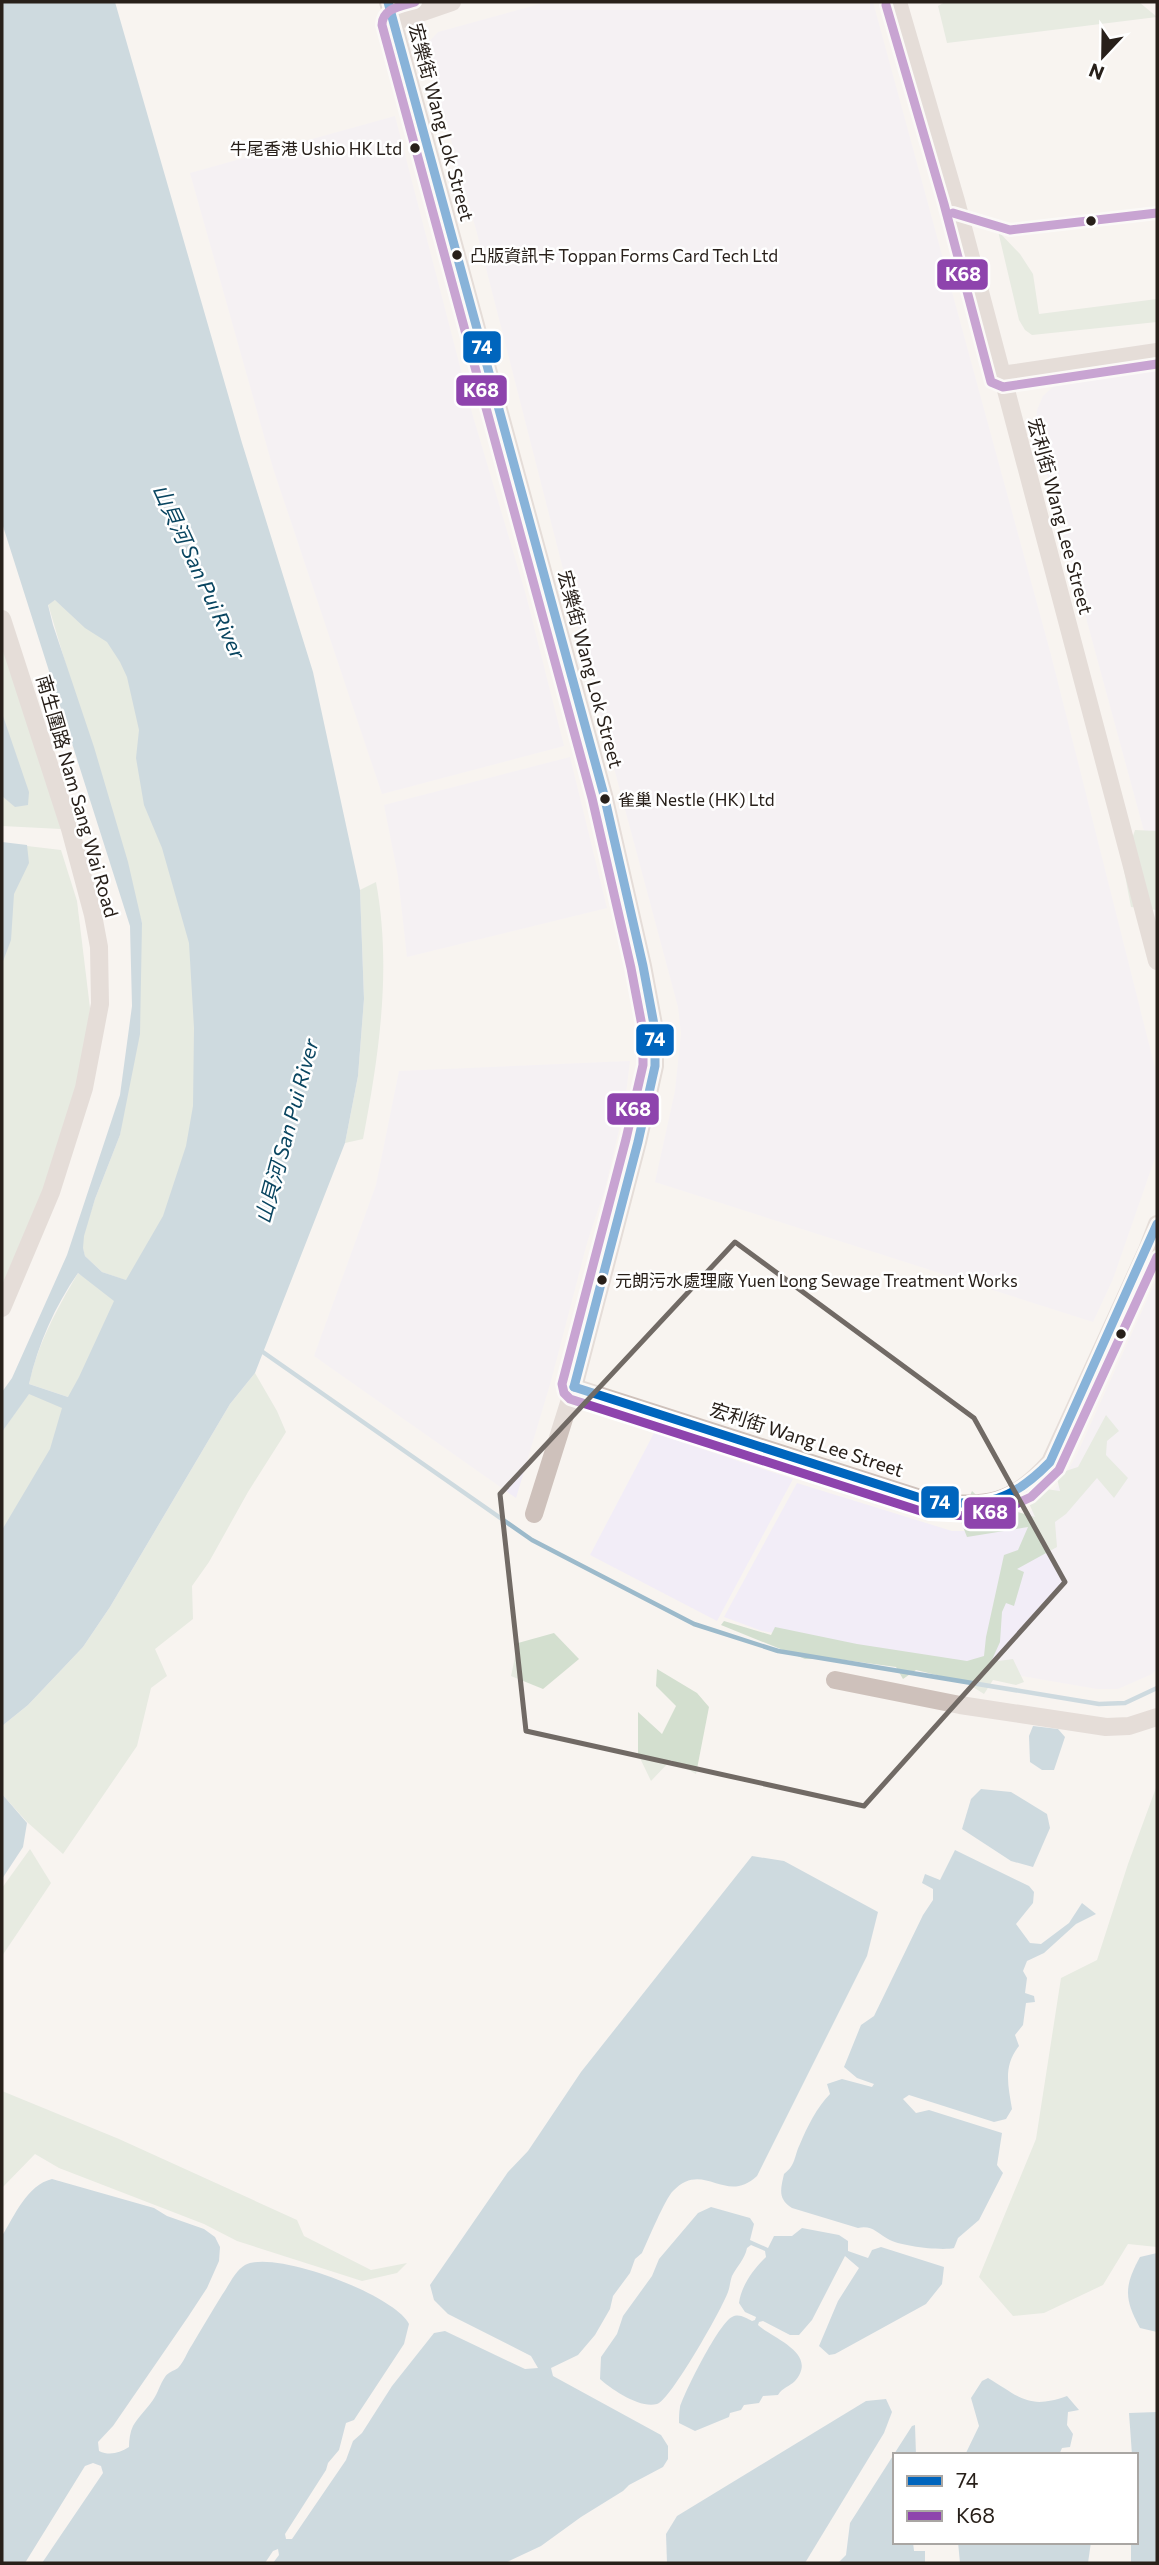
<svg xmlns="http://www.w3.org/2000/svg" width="1159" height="2565" font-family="Commissioner,'Noto Sans TC',sans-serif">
  <rect width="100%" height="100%" fill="#f8f4f0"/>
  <g fill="#f2edf7">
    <path d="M547,2H873L1051,655L1157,1076V1152L1113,1279L1093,1322L655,1182L675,1091L681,1033L678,1007L614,768L477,233L434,79L427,44L438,32Z"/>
    <path d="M395,116L472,413L526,595L564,746L382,794L273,468L190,173Z"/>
    <path d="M1157,369V879L1035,430L1037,410L1043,396L1054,386L1067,382Z"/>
    <path d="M570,757L607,908L407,957L398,876L384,805Z"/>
    <path d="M630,1061L624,1109L605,1189L587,1243L551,1381L516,1498L314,1356L376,1185L399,1071Z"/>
    <path d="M1157,1278V1668L1152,1674L1118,1689H1097L762,1631L724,1617L797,1483L952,1531H977L1024,1516L1045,1501L1063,1479L1077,1454Z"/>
    <path d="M654,1433L793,1479L717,1621L590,1555Z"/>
  </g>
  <g fill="#d3dfcf">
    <path d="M945,2H1139L1157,17L947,43L938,6Z"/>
    <path d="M998,231L1020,254L1033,274L1039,314L1157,299V322L1032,335L1025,330L1019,320Z"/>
    <path d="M2,248L39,337L255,1137L2,1568V1432L29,1393L62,1407L68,1397L29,1384C38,1343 57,1309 78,1273L94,1284L125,1280L102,1272L85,1256L83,1249V1236L95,1199L120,1135L142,923L48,604L55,600L2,523Z"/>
    <path d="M2,637L61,829L2,826Z"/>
    <path d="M1135,830L1157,831V910L1131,907L1123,865Z"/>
    <path d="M2,843L61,850L77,901L90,1008L84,1088L2,1298Z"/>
    <path d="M376,882C392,968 379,1055 363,1139L345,1143L358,1076L364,999L360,890Z"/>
    <path d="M255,1373L277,1411L286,1432L248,1492L209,1562L192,1586L193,1619L155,1649L167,1676L151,1688L137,1746L63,1854L27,1822L2,1794V1726L28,1705L83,1647L110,1607L230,1404Z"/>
    <path d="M1106,1415L1119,1431L1107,1441L1106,1455L1128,1478L1114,1498L1097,1478L1066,1514L1055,1522L1057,1547L1017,1569L1024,1572L1014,1606L1006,1603L1002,1612L1000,1642L991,1662L1013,1659L1024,1682L1016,1685L993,1680L984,1694L965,1682L916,1670L903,1679L896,1667L837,1659H805L721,1625L724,1621L771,1635L775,1627L857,1644L967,1661L984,1656L986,1637L1004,1555L1018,1550L1028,1527L967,1537L960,1519L972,1491L1000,1517L1011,1510L1035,1517L1028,1501L1038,1488L1060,1491L1056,1474L1078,1467Z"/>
    <path d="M554,1633L579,1659L543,1689L511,1676L518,1643Z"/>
    <path d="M657,1669L697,1693L709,1707L696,1774L671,1760L651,1781L638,1754V1712L662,1734L676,1706L656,1686Z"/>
    <path d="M1157,1785V2247L1128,2244L1103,2285L1044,2313L1013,2316L979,2277L1036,2139L1061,1978L1097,1960L1128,1864Z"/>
    <path d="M30,1849L51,1883L2,1956V1888Z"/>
    <path d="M2,2091L119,2139L297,2220L304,2236L371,2270L407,2263L397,2273L362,2281L237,2241L204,2224L59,2168L35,2154L2,2188Z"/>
  </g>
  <g fill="#9cbacb" fill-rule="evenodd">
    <path d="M2,2H115L242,443L313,672L360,890L364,999L358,1076L345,1143L255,1373L230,1404L110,1607L83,1647L28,1705L2,1726V1530L50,1449L62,1408L29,1394L2,1432V1392L12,1378L67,1255L120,1095L132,1006L130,926L2,523ZM55,600L85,628L107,642L120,662L127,677L139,730L136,758L144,805L162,848L189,943L194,1028L193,1106L186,1146L163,1216L126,1280L102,1272L85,1256L83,1248L84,1236L95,1199L120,1135L140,1034L142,923L128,862L94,747L53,625L48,605ZM78,1273L114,1301L79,1377L68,1397L29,1384C38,1344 55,1306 78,1273Z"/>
    <path d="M2,713L29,792L28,805L15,807L2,796Z"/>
    <path d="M2,842L27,845L29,863L14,894L11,940L2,964Z"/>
    <path d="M1033,1726L1058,1729L1065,1737L1054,1770H1042L1030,1762L1029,1736Z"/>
    <path d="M981,1789L1011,1792L1047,1814L1050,1828L1033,1867L1011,1861L962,1829L971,1799Z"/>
    <path d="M2,1794L27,1823L23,1847L2,1879Z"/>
    <path d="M955,1850L1029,1886L1034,1892L1033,1903L1016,1924L1030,1943L1041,1944L1069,1923L1082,1903L1096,1914L1076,1924L1044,1953L1027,1961L1023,1971L1027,1978L1025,1993L1034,1996L1035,2002L1026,2003L1023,2025L1015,2035L1019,2046C1003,2066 1008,2085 1012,2109L1006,2119L994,2122L909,2095L903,2099L916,2113L929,2110L1002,2133L997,2165L1003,2173L979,2220L958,2238L954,2248C941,2251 899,2246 888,2239C877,2233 872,2225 858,2228L792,2208C777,2199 781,2188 784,2174C796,2165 794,2156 800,2144C807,2127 817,2107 830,2094L827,2084L842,2079L872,2087L874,2084L857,2078L844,2067L861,2025L874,2016L923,1915L933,1900V1889L922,1883L925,1874L940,1880Z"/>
    <path d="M752,1856L784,1861L878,1912L867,1956L757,2176C725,2206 704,2159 673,2191C665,2199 648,2240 642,2253L635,2259L630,2273L613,2296L610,2309L595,2335L578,2355L551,2368L553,2376L661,2435L668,2446V2459L663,2467L629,2485L623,2491L581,2517L541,2546L505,2563H273L279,2555L278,2549L273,2551L265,2563H42L103,2473L101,2466L93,2463L85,2466L25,2563H2V2236C15,2215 27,2185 52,2179L154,2208L167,2216L204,2229L215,2237L220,2247L219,2261L207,2288L188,2317L113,2426L98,2442L99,2451C110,2456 119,2453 129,2447C129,2440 130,2432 133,2426C138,2417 147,2409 153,2400C158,2393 160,2384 165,2377C168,2372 174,2371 178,2368C184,2362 187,2352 192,2345C202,2328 212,2311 222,2295C229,2285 235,2271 245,2265C274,2249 395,2295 409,2324L404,2344L354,2420L346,2423L339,2450L328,2463L326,2470L285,2534L286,2539H292L346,2460L353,2441L362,2433L392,2386L434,2333L445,2331L525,2369L538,2368L531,2356L448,2314L434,2300L430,2285L508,2172L528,2151L581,2072Z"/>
    <path d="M711,2207L750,2218L754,2224L750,2240L768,2248L774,2236H792L802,2228L839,2235L848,2241V2251L868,2258L872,2250L881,2247L944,2267L942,2284L926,2304L835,2354L829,2355L819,2346L838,2301L859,2268L845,2256L812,2320L799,2335H790L763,2321L759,2322L758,2325C773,2339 819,2353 795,2381C789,2387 783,2387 778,2395L763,2396L759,2403L744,2405L741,2410L730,2413L729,2417L695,2431L679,2423C679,2418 679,2412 680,2407C685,2391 719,2323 732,2317C739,2313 746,2318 752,2321L755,2320L756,2317L745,2312L739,2303C741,2286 754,2268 766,2257L765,2251L751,2245L747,2248C745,2259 737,2266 732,2276C730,2281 730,2287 728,2292C722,2309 670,2401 657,2404C640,2409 611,2389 600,2379L601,2357L617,2334L623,2316L652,2276L659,2259L698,2213Z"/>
    <path d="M1157,2253V2332L1140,2328C1124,2299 1124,2286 1140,2257Z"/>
    <path d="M988,2378C1020,2397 1028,2410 1067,2396L1079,2410L1068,2412L1067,2425L1073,2434L1070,2447L1062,2448L1059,2455H965L979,2426L971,2398L982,2381Z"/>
    <path d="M886,2399L892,2412L884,2433L805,2563H667L666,2534L677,2516L866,2401Z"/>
    <path d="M1157,2412V2563H1131V2542H1136V2455H1132L1129,2413Z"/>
    <path d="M915,2425L916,2455H895V2542H913L914,2551H925V2563H838L846,2555L850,2523L912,2426Z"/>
    <path d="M958,2542H1091L1088,2563H960Z"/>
  </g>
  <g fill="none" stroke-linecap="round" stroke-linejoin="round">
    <path stroke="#9cbacb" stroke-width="4.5" d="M260,1350L532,1540L694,1624L778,1651L1099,1704L1125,1703L1157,1688"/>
    <g stroke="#cec1bb" stroke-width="18">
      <path d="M388,2L604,795L643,966L655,1030V1066L638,1142L574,1387L534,1514"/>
      <path d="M898,2L956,201L1157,961"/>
      <path d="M394,22L452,2"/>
      <path d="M1001,375L1157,352"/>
      <path d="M2,619L70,829L93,915L99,947L100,1004L84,1088L51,1192L2,1308"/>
      <path d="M574,1387L933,1502C988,1506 1012,1505 1050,1462L1147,1250L1157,1224"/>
      <path d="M835,1680L960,1705L1106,1727L1129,1726L1157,1717"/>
    </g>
    <defs>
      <g id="bus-1">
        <path d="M388,2L604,795L643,966L655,1030V1066L638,1142L574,1387"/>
        <path d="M574,1387L933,1502C988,1505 1010,1503 1050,1462L1157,1224"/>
      </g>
      <g id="bus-2">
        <path d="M415,2C402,6 382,8 382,25L592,798L631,968L643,1031V1065L626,1139L562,1384L564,1393L570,1399L930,1514L970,1516L1001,1511L1031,1497L1059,1470L1157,1257"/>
        <path d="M886,5L944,204L991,382L1003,387L1157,364"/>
        <path d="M953,213L1010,230L1157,213"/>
      </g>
    </defs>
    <use href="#bus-1" stroke="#fff" stroke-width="14"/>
    <use href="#bus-2" stroke="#fff" stroke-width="14"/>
    <use href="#bus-1" stroke="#0065bd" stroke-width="9"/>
    <use href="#bus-2" stroke="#8e44ad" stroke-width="9"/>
  </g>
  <path d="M0 0H1159V2565H0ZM735,1242L974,1418L1065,1582L864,1806L526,1731L500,1494Z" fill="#f8f4f0" fill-opacity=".55" fill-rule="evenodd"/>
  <path fill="none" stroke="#716a65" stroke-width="5" stroke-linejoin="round" d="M735,1242L974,1418L1065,1582L864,1806L526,1731L500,1494Z"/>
  <g fill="#28201a" stroke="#fff" stroke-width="2.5">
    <circle cx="415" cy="148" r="6"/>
    <circle cx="1091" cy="221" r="6"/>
    <circle cx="457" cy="255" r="6"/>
    <circle cx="605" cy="799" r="6"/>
    <circle cx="602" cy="1280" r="6"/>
    <circle cx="1121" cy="1334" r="6"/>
  </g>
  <g text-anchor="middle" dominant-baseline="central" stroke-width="5" stroke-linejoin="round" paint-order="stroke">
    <g font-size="17" fill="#28201a" stroke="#fff" text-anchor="start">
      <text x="402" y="148" text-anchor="end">牛尾香港 Ushio HK Ltd</text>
      <text x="470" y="255">凸版資訊卡 Toppan Forms Card Tech Ltd</text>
      <text x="618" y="799">雀巢 Nestle (HK) Ltd</text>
      <text x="615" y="1280">元朗污水處理廠 Yuen Long Sewage Treatment Works</text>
    </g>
    <g font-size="19" fill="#28201a" stroke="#fff">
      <text transform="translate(442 122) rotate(75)">宏樂街 Wang Lok Street</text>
      <text transform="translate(1061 516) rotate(75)">宏利街 Wang Lee Street</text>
      <text transform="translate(591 669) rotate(75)">宏樂街 Wang Lok Street</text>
      <text transform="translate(78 796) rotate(74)">南生圍路 Nam Sang Wai Road</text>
      <text transform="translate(807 1439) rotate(18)">宏利街 Wang Lee Street</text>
    </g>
    <g font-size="21" font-style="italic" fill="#094560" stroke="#fff">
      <text transform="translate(200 571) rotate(65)">山貝河 San Pui River</text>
      <text transform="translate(286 1131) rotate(-75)">山貝河 San Pui River</text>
    </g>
  </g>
  <g stroke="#fff" stroke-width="2.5">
    <rect x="936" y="258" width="53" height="33" rx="7" fill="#8e44ad"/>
    <rect x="462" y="330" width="40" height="34" rx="7" fill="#0065bd"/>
    <rect x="455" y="374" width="53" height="33" rx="7" fill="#8e44ad"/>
    <rect x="635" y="1023" width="40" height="34" rx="7" fill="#0065bd"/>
    <rect x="606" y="1092" width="54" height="34" rx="7" fill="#8e44ad"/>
    <rect x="920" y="1485" width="40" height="34" rx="7" fill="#0065bd"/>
    <rect x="963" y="1496" width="54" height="34" rx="7" fill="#8e44ad"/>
  </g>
  <g font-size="19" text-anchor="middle" font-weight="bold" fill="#fff">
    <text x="963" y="281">K68</text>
    <text x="482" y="354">74</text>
    <text x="481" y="397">K68</text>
    <text x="655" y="1046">74</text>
    <text x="633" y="1116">K68</text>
    <text x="940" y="1509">74</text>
    <text x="990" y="1519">K68</text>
  </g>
  <rect width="1159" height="2565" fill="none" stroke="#28201a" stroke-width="7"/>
  <rect x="893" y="2453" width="245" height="91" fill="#ffffff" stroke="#a9a6a3" stroke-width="2"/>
  <rect x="907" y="2476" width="35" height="10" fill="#0065bd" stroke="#a9a6a3" stroke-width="2"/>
  <text x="956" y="2488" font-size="21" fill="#28201a">74</text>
  <rect x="907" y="2511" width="35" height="10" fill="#8e44ad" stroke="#a9a6a3" stroke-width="2"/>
  <text x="956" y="2523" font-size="21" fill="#28201a">K68</text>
  <g transform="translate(1103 56) rotate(202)" stroke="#ffffff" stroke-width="5" paint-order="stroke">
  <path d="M0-5L12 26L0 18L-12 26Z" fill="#28201a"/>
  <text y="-10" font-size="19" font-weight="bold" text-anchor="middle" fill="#28201a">N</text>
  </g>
</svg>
